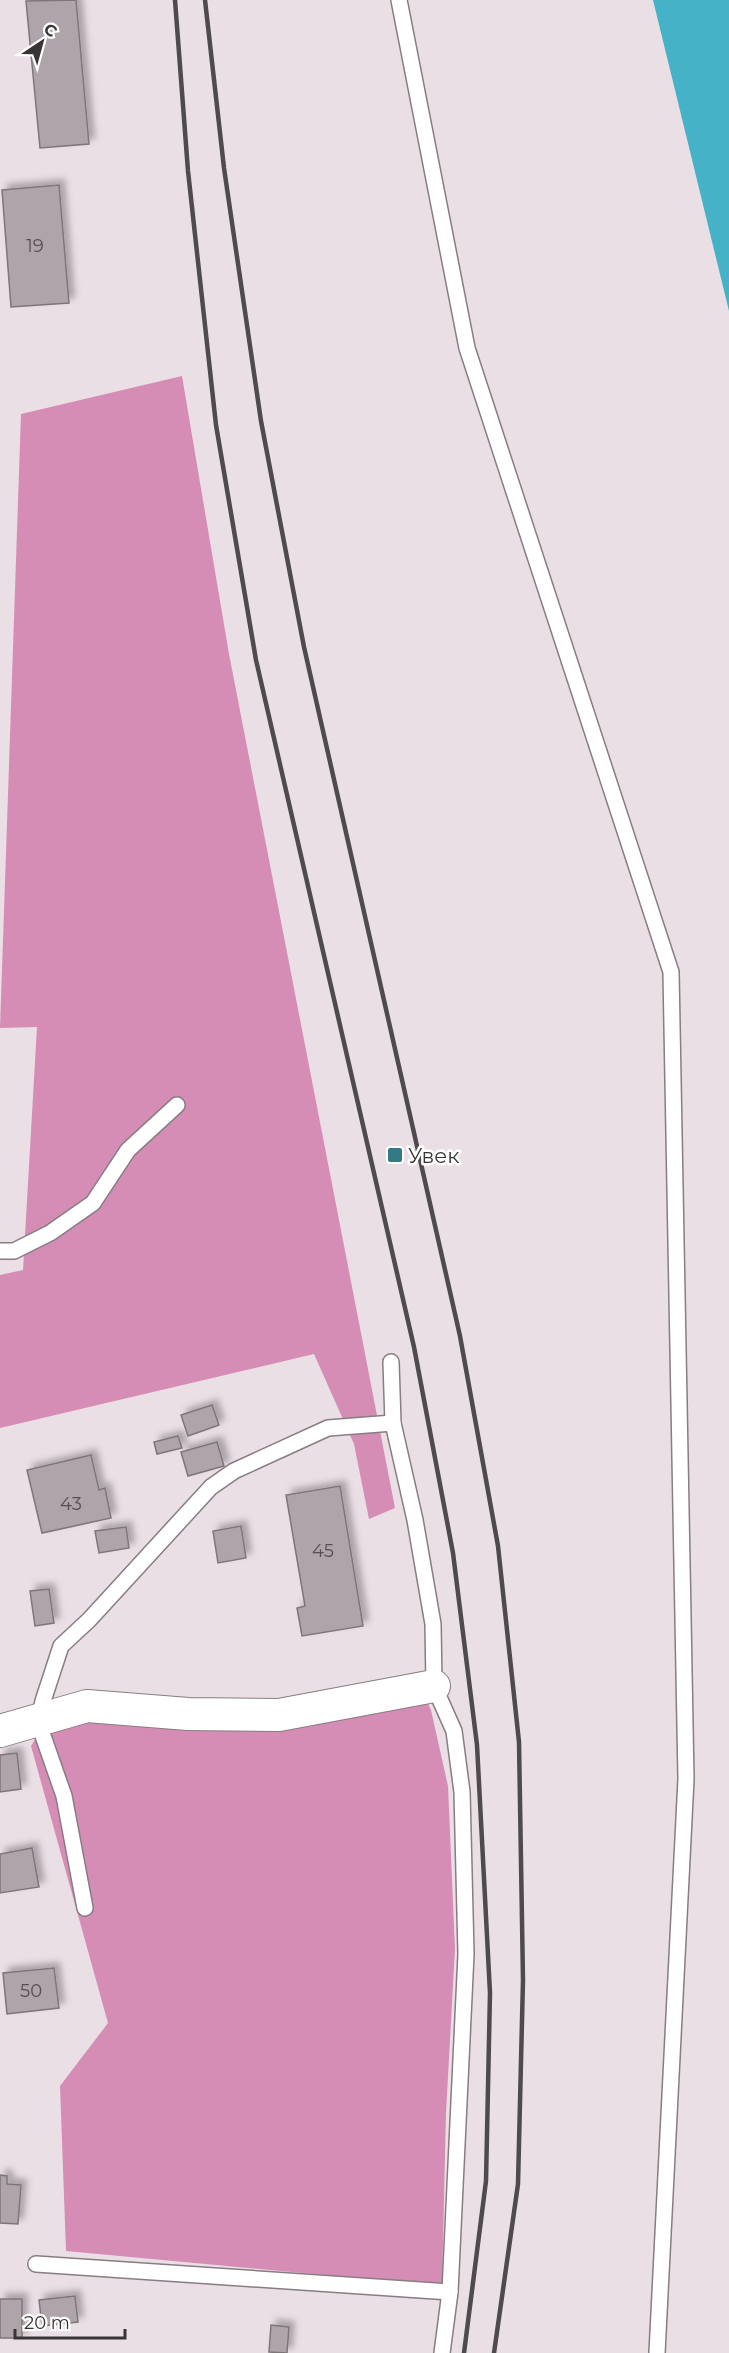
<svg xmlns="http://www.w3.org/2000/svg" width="729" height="2353" font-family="Montserrat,sans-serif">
  <defs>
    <filter id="shadow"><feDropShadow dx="5.5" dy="-5.5" stdDeviation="3" flood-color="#0004"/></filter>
  </defs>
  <rect width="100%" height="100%" fill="#eadfe5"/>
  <g fill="#d68db5">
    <path d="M182,376L229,654L395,1508L369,1519L354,1444L314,1354L0,1428V1275L23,1270L37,1027L0,1028L21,414Z"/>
    <path d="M414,1675L431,1710L448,1786L455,1949L446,2113L442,2286L66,2251L60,2086L108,2023L31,1746L58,1701L273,1706Z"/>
  </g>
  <path fill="#45b2c7" d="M653,0H729V311Z"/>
  <g fill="#aea4a9" stroke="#7f767a" stroke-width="1.5" filter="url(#shadow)">
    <path d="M76,0L89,144L40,148L26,1Z"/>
    <path d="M59,185L69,303L11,307L2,190Z"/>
    <path d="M212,1405L219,1425L188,1436L181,1415Z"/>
    <path d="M178,1436L182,1448L157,1454L154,1442Z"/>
    <path d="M217,1442L224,1466L188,1476L181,1452Z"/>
    <path d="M91,1455L99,1490L105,1488L111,1518L42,1533L27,1470Z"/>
    <path d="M340,1486L363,1626L302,1636L297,1608L305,1606L286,1495Z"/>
    <path d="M241,1526L246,1558L218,1563L213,1531Z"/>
    <path d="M126,1527L129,1548L99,1553L95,1531Z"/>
    <path d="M49,1589L54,1623L35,1626L30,1591Z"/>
    <path d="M17,1753L21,1789L0,1792V1755Z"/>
    <path d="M32,1848L39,1887L0,1893V1854Z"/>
    <path d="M54,1968L59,2008L7,2014L3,1973Z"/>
    <path d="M0,2175L7,2176V2184L21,2185L18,2224L0,2223Z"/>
    <path d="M75,2296L78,2322L42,2326L39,2300Z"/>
    <rect x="0" y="2299" width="22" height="39"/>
    <path d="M271,2325L289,2327L287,2353L269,2352Z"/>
  </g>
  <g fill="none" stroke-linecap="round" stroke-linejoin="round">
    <defs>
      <g id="service">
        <path d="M399,0L467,348L671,972L686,1779L657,2353"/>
        <path d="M0,1251H14L50,1233L93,1203L128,1150L177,1105"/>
        <path d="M391,1362L393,1423L415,1520L433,1624L434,1686L454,1731L462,1792L466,1954L450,2292L442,2353"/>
        <path d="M85,1908L64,1796L42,1733L39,1720L43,1701L61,1646L89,1620L211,1487L234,1471L328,1428L393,1423"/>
        <path d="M36,2264L450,2292"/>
      </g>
      <path id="minor" d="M0,1731L87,1706L188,1714L279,1715L434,1686"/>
    </defs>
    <use href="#service" stroke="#877d82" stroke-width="18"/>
    <use href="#minor" stroke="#877d82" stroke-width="34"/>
    <use href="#service" stroke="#fff" stroke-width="15"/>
    <use href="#minor" stroke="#fff" stroke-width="32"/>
    <g stroke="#4f4a4c" stroke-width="4.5">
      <path d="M175,0L188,171L216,425L256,660L414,1347L453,1553L477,1745L490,1993L486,2181L464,2353"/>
      <path d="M205,0L224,168L261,421L304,647L460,1336L498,1546L519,1742L523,1980L518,2184L494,2353"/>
    </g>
  </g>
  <rect fill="#337986" stroke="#fff" stroke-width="2" x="387" y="1147" width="16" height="16" rx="3"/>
  <g text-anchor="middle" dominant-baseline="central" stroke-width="5" stroke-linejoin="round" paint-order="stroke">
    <g font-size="18" fill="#565053">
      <text x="35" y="246">19</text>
      <text x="71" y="1504">43</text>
      <text x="323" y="1551">45</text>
      <text x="31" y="1991">50</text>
    </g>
    <g font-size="21" fill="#383436" stroke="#fff" text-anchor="start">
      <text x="408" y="1155">Увек</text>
    </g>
  </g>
  <g transform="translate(42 42) rotate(36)" stroke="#ffffff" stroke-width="4.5" paint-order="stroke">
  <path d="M0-4.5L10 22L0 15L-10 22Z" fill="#383436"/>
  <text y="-9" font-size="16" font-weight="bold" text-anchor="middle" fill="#383436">С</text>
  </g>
  <path d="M15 2329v9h110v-9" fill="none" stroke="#383436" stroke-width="3"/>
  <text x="24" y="2329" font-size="18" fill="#383436" stroke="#ffffff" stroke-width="4.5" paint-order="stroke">20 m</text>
</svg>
